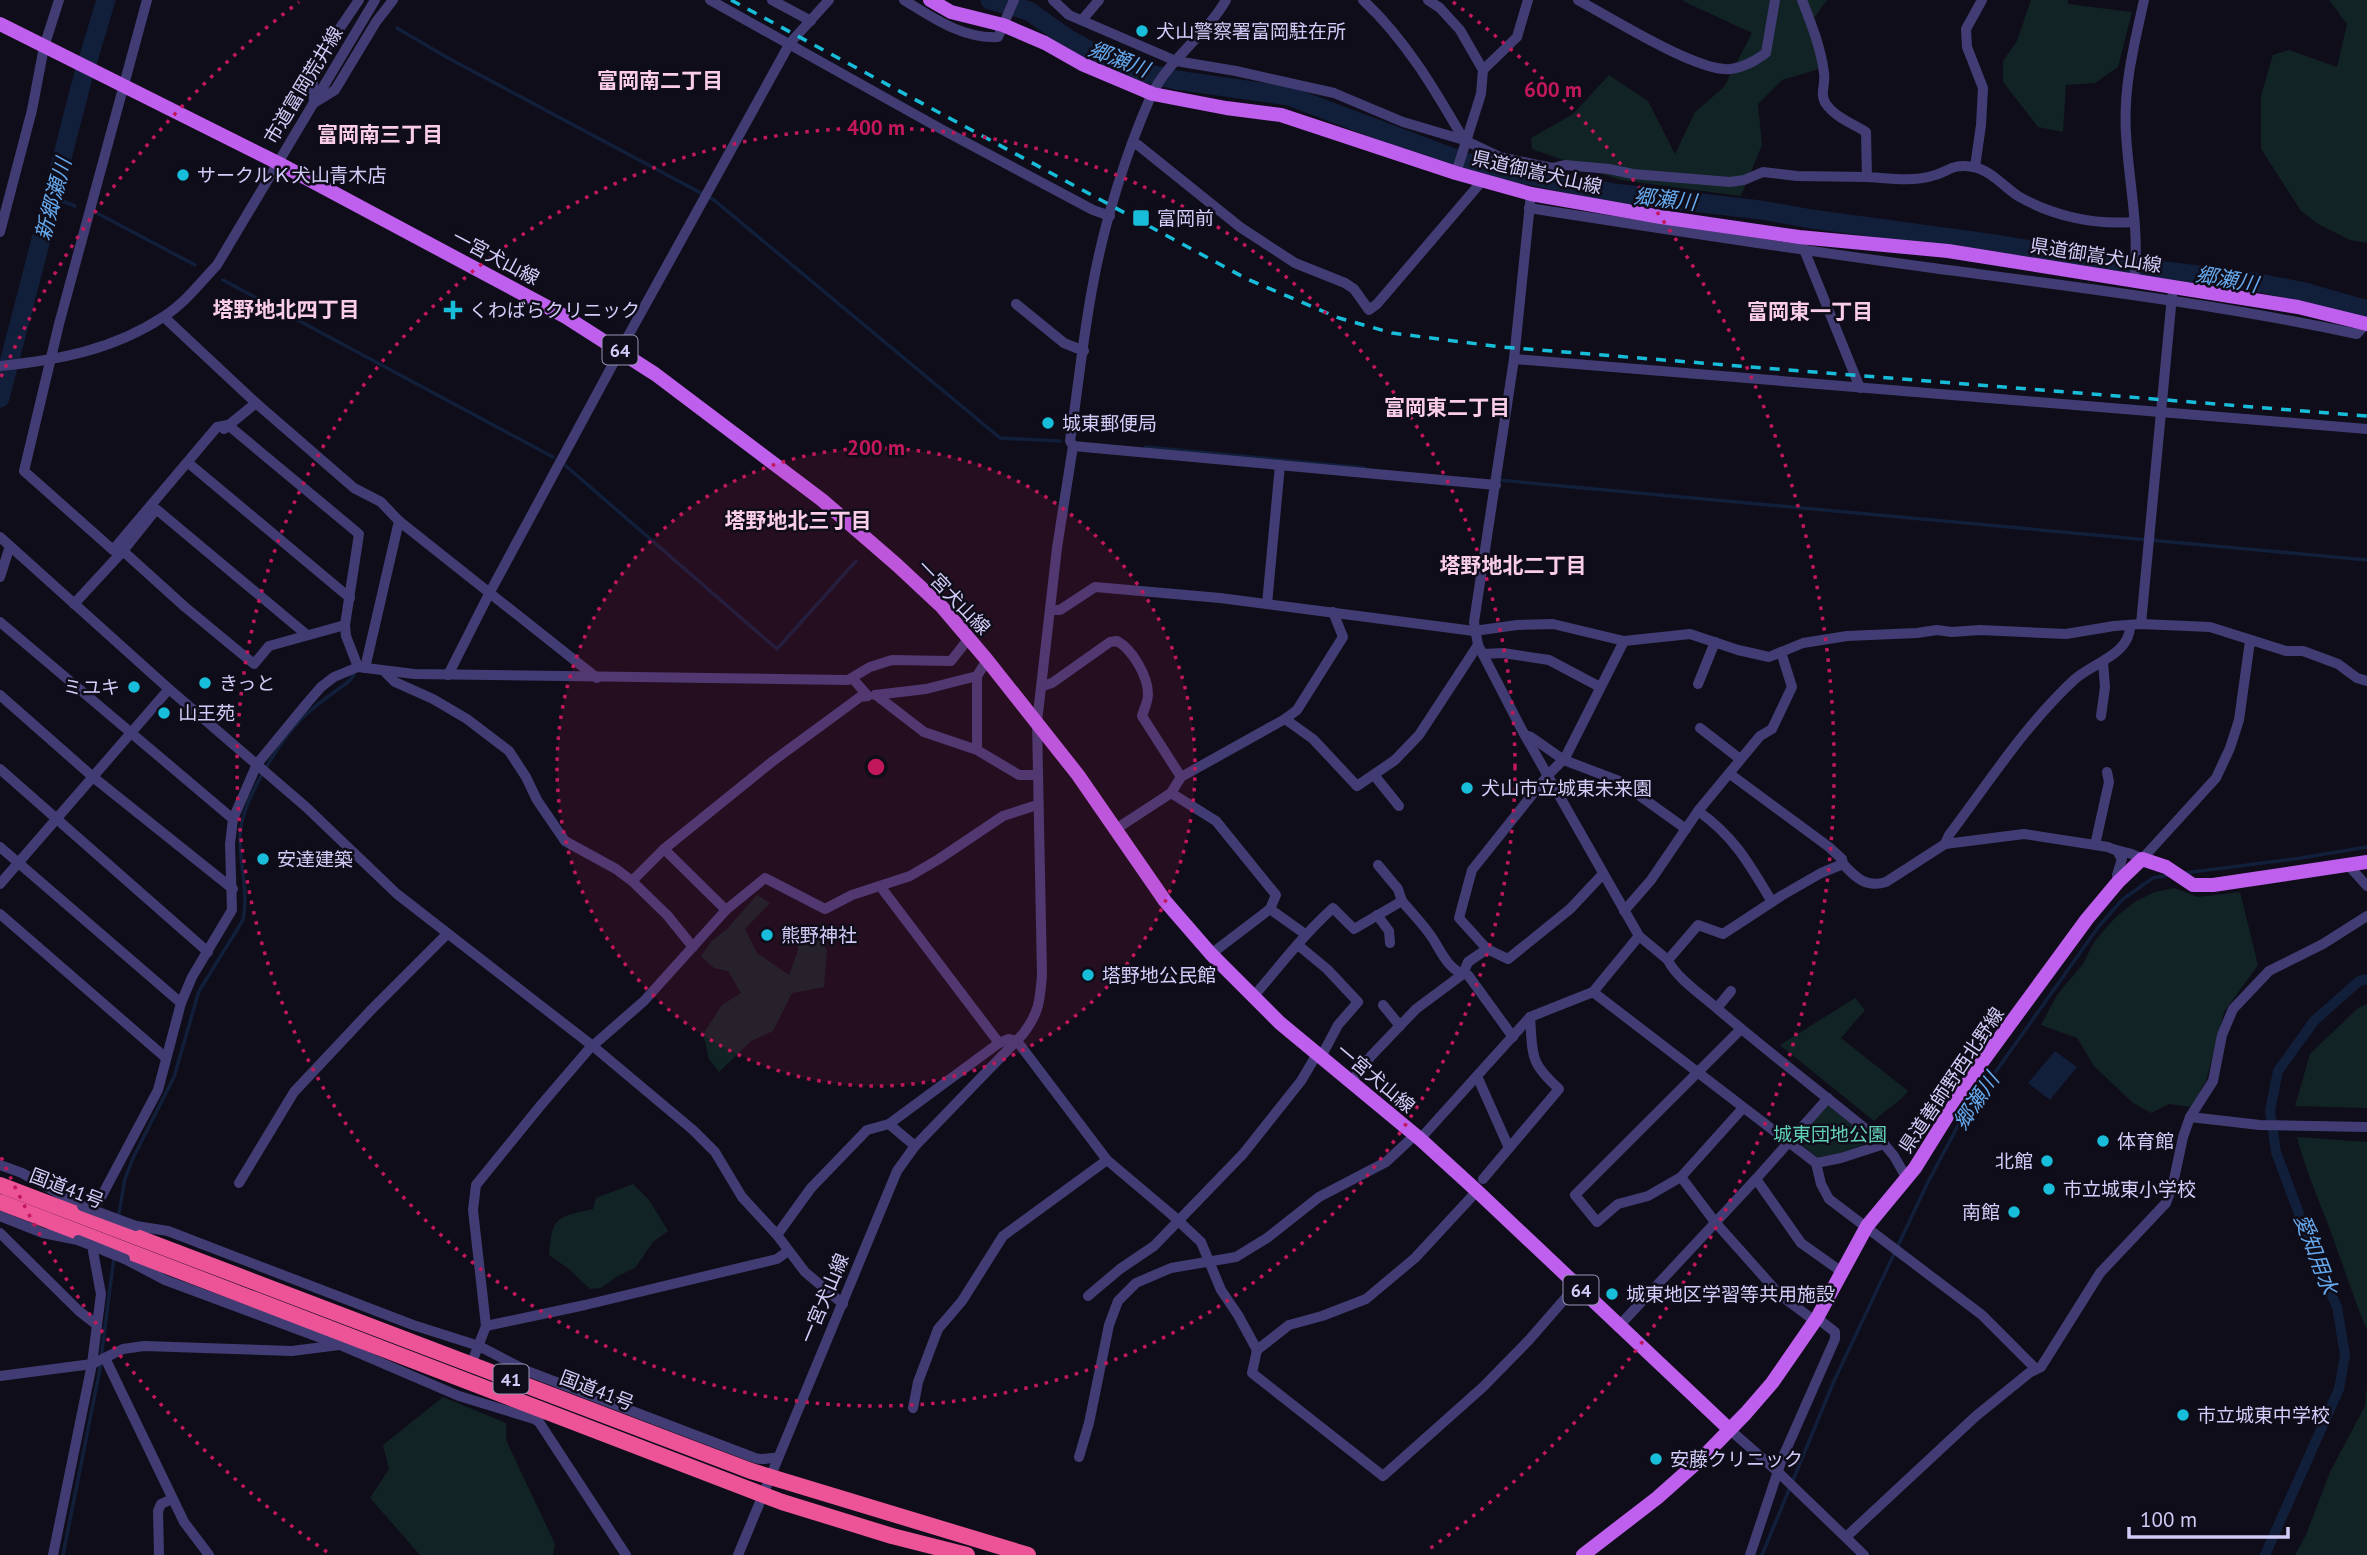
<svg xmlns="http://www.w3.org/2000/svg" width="2367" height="1555" font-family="'PT Sans','Noto Sans JP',sans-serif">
  <rect width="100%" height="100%" fill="#100d1a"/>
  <g fill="#112324">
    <path d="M1684,0H1827L1814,18L1826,67L1782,80L1758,104L1762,145L1741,196L1620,180L1532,149L1531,138L1573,114L1609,75L1648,101L1675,154L1695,112L1724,87L1752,33L1683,1Z"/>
    <path d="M2031,0H2068V4L2132,12L2118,67L2095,83L2066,85L2063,132L2038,127L2003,82V61L2017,41Z"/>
    <path d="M2329,0H2367V243L2350,240L2318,224L2301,211L2261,149V96L2273,55L2289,50L2337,67L2347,24Z"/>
    <path d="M2174,888L2198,897L2240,892L2258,965L2224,1012L2206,1081L2191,1107L2169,1104L2151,1113L2133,1103L2094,1066L2077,1038L2041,1025L2057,995L2083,964L2094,942L2116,917L2136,901L2155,892Z"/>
    <path d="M757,895L770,903L745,929L757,953L789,975L798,950L797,932L811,927L827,950L824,987L792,993L773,1031L751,1041L719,1072L709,1059L703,1034L722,1005L741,993L728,971L714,968L701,956L712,941L727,929Z"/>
    <path d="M1855,998L1865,1010L1841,1038L1908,1091C1900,1102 1885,1110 1874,1121L1780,1045Z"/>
    <path d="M2367,1004V1108L2295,1106L2310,1054L2358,1008Z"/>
    <path d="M1828,1104L1872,1141L1841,1153L1817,1157L1796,1140Z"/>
    <path d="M2297,1137L2367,1142V1330C2353,1296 2342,1263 2330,1229C2318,1198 2305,1169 2297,1137Z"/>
    <path d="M633,1184L649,1200L668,1231L653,1242L635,1268L616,1277L601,1288L590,1289L569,1269L549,1255C552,1217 556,1217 593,1209L596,1198Z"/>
    <path d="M2367,1383V1555H2295L2306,1535L2330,1472L2365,1406Z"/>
    <path d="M443,1397L506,1423V1440L555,1544L553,1555H420L370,1498L389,1469L383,1445Z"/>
  </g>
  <path fill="#111f3a" d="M2055,1051L2077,1067L2050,1100L2028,1083Z"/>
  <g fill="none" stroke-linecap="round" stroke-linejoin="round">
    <g stroke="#111f3a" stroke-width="3.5">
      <path d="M397,28L448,58L714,200L1000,438L1060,441"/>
      <path d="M54,195L62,201L75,206"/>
      <path d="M97,213L195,265"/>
      <path d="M223,280L553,457"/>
      <path d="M1146,447L1365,468"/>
      <path d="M566,466L777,649L856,561"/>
      <path d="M1498,480L2367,560"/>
      <path d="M2184,873L2301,858L2367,847"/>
      <path d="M118,1218L125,1179L133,1158L174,1077L199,991L243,920C249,892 239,863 240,835C242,799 283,734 310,711C322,700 336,691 348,682L354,675"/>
      <path d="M63,1555L99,1374L114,1257"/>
      <path d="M1762,1555L1834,1381L1928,1182L1960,1122L2099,926L2123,899L2153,878L2169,875"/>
    </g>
    <path stroke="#111f3a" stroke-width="10" d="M2265,1555L2339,1389L2345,1355L2337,1307L2320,1270L2276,1152L2270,1111L2278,1071L2314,1021L2359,981L2367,979"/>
    <g stroke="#111f3a" stroke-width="19">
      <path d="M990,0L1029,11L1067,38L1111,62L1137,71L1176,80L1289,96L1464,162L1614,193L1761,210L1812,219L2002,245L2131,267L2249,281L2305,292L2367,310"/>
      <path d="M0,398L84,73L106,0"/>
    </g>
    <g stroke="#413d74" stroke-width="10">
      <path d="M147,0L59,324L24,471L113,550L217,427L228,425"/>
      <path d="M359,0L312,69L314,103L335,90L376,22L393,0"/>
      <path d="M710,0L941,129L1093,210L1110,216"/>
      <path d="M772,0L811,21"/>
      <path d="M904,0C933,18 963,39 998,37L1014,0"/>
      <path d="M1053,0L1069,15L1176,61L1236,71L1334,93L1403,122L1464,140L1500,157L1552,168L1565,165L1609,169L1633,174L1730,182L1744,180L1763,172L1797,176L1867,177"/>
      <path d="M1363,0C1406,40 1435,90 1464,140"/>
      <path d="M1428,0L1440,8L1460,30L1483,70"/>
      <path d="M1578,0C1610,17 1698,73 1731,69C1745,67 1755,61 1766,53L1775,0"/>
      <path d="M1802,0C1811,23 1821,48 1824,73C1826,84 1819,94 1826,104C1835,117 1853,124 1866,132L1867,177C1887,178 1912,182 1932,176C1949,172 1951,163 1973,167C1991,170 2004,187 2018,196C2052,216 2094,225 2133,222"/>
      <path d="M1082,20L1099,0"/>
      <path d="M1133,144L1138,145L1240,227L1295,263L1345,283L1354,289L1369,310L1377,304L1483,180"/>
      <path d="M1975,167L1981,125L1983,88L1967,47L1966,29L1982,0"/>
      <path d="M1456,173L1481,94L1483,70L1517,37L1528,0"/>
      <path d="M1531,194L1514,359L1474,622L1478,645L1523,732L1639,936L1668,960C1674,975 1700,994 1713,1005C1769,1053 1827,1097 1884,1144L1894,1156L1906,1177"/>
      <path d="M1529,208C1664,229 1798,250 1933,268C2075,287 2217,304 2357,334L2366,324"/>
      <path d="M0,232L32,110L44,47L59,0"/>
      <path d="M1803,247L1860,388"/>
      <path d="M2134,280C2140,231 2129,184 2126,134C2123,88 2134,45 2144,0"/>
      <path d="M1016,304L1064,343L1084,351"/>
      <path d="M164,317L256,403L224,429"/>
      <path d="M1514,359L2367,429"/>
      <path d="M0,366C58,360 113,350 163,317C184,304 200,283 217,265L375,0"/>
      <path d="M256,403L354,488L381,502L399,521L365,668"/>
      <path d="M228,425L359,534L345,625L346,636L358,667"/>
      <path d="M1073,446L1496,485"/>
      <path d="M192,466L350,598"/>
      <path d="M156,509L307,635"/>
      <path d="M399,521L597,678"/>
      <path d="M0,537L169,689L306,807L397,894L594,1047L693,1130L715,1152L742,1197L777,1235L805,1272L843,1304"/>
      <path d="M123,551L185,607L254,664L269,646L345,625"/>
      <path d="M0,577L10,546"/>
      <path d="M74,604L123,551L155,511"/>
      <path d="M1267,604L1280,465"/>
      <path d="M1050,610H1060L1095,587L1220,598L1474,631L1517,625L1553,624L1624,641L1690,634L1738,650L1769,657L1803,643L1847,636L1917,633L1937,630L1952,632L1980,630L2066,634L2114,626L2141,624L2210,627L2286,651H2303L2338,664L2357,678L2367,681"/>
      <path d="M0,622L233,819"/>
      <path d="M2141,624L2172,296"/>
      <path d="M1483,654L1503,653L1549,660L1600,687"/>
      <path d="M385,672L395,682L433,699L467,719L509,751L526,777L537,800L565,841L616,869L632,881L667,915L693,947"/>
      <path d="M448,675L490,592L627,338L790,43L829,0"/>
      <path d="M1698,684L1715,642"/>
      <path d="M1043,686L1052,683L1110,642L1117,641C1132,649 1148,676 1148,694C1148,702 1144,709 1142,716L1181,777"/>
      <path d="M0,695L93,777L233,889"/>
      <path d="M875,695L926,689L977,676L987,660"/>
      <path d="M876,695L924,732L977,750L1019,775H1037"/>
      <path d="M2101,716L2105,687L2103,662"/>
      <path d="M1285,719L1313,739L1357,786L1395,760L1419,735L1478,645"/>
      <path d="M1700,728L1740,759"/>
      <path d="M1525,735L1531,737L1564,760L1619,781L1686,829"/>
      <path d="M977,750V676"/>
      <path d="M0,769L208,952"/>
      <path d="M1730,774L1829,847L1842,859L1843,864"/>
      <path d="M1374,775L1399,806"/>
      <path d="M1171,793L1216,821L1276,895L1270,909"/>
      <path d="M1698,811C1734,836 1750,865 1772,902"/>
      <path d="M1116,829L1171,793L1181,777L1285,719L1297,710L1343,637L1333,612"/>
      <path d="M1945,844L1949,835C1989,782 2026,724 2075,679C2093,663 2131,654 2130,625"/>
      <path d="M2095,845L2109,782L2107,772"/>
      <path d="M0,847L181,1003"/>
      <path d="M664,849L726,910"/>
      <path d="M2117,851L2122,859L2117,875L2118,882"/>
      <path d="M1378,865L1398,889L1402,901"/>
      <path d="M2348,865L2367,886"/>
      <path d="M1602,875L1570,909L1508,959L1487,949L1459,918L1472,870L1548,775L1565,758L1624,641"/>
      <path d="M632,881L664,849L773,761L860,697L868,696L853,679"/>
      <path d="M0,884L169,689"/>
      <path d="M880,886L999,1043L1009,1039L1017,1041L1107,1160L1171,1214L1201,1242L1221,1290L1238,1315L1257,1350L1289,1325L1322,1316L1366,1299L1415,1258L1477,1191"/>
      <path d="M1624,911L1651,880L1698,811L1760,736L1772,729L1792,687L1781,652"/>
      <path d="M0,914L166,1058"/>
      <path d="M1377,915L1389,931L1390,943"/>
      <path d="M1298,945L1327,969L1358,1002L1338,1025L1321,1057"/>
      <path d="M1211,954L1270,909L1305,934"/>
      <path d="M1668,960L1698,925L1723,934L1781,896L1821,873L1843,864C1856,878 1866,888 1886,882L1945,844L2024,834L2108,847C2120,853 2131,851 2142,859L2216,778L2230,748L2239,720L2250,641"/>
      <path d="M1593,992L1816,1163L1821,1184L1829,1199L1982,1315L2036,1369"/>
      <path d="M1253,997C1279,967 1303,935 1333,908L1354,929L1402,901C1411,912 1422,923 1431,936C1441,950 1448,972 1468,975L1513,1037"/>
      <path d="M1383,1005L1400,1026"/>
      <path d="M1717,1008L1731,991"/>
      <path d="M1741,1029L1575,1195L1597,1222L1618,1204L1648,1196L1681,1177L1743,1108"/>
      <path d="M1477,1076L1509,1148"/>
      <path d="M1351,1082L1371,1056L1416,1009L1463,974L1468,962L1487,949"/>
      <path d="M2190,1117L2260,1125L2367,1127"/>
      <path d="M889,1124L915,1146"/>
      <path d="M1420,1139L1530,1017L1593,992L1639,936"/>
      <path d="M1816,1163L1841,1158L1884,1144"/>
      <path d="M0,1165L22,1173L82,1206"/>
      <path d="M1681,1177L1715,1222L1780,1295L1815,1321"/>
      <path d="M1483,1179L1559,1089C1529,1062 1533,1056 1530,1017"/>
      <path d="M1756,1179L1801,1243L1842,1272"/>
      <path d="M239,1183L294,1092L372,1009L447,934"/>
      <path d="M99,1201L158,1090L181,1003L192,977L232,910L230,844L233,819L257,764L308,702L321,687L334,677L358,667L414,674L848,680L870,667L892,660L951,661L969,638"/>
      <path d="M0,1216L43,1233L78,1240"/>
      <path d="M136,1226L168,1231L413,1325L479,1346L527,1371L755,1458C764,1461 769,1457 777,1458"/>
      <path d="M0,1233L79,1311L97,1325"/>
      <path d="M777,1235L811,1188L867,1130L889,1124L999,1043"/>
      <path d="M125,1259L165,1280L340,1345L459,1396L534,1419L539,1422L626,1555"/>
      <path d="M1088,1296L1120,1269L1154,1246L1243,1154L1301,1081L1317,1054"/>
      <path d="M486,1326L585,1305L777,1259L788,1251"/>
      <path d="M1618,1327L1756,1179L1828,1098"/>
      <path d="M1257,1350L1252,1373L1383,1476L1483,1387L1529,1340L1576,1286"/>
      <path d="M474,1357L486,1326L473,1210L476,1185L541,1105L589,1049L644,1001L726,910L765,878L825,909L852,895L910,876L939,859L1003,816L1037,805"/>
      <path d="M105,1358L184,1522L209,1555"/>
      <path d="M0,1376L92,1364L123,1349L144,1346L292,1351L339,1345"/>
      <path d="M913,1408L918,1382L938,1329L962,1301L1003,1236L1107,1160"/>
      <path d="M1729,1429L1778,1472L1864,1555"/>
      <path d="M1079,1457L1089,1423L1109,1325L1118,1301L1136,1283L1171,1268L1236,1257L1267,1238L1319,1197L1386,1162L1415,1135"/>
      <path d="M1846,1537L1976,1416L2029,1373L2041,1367L2100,1273L2166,1203L2173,1184L2183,1137L2190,1117L2213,1081L2222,1035L2233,1009L2269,971L2323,944L2367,916"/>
      <path d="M53,1555L92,1364L101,1294L93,1251"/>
      <path d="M159,1555L158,1511L161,1504L172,1499"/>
      <path d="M738,1555L897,1171L915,1146L1023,1034C1039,1013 1040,1001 1042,975L1037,722L1057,548L1073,446L1070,441C1078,389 1083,336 1093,284C1104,224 1126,152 1151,96C1169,59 1206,35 1226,0"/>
      <path d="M1750,1555L1782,1459L1835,1339V1332L1817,1318"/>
    </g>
    <g stroke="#be5fed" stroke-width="14">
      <path d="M930,0L951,12L1003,25L1045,43L1082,64L1153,94L1226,108L1281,115L1456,173L1531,194L1661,217L1799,237L1948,251L2298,307L2367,324"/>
      <path d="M0,24L278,163L566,317L655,374L822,500L897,565L942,607L987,660L1078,775L1165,901L1211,954L1280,1023L1420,1139L1477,1191L1729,1429"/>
      <path d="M1583,1555L1657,1498L1702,1458L1746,1413L1772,1383L1817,1318L1867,1226L1915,1168L1974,1073L2087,919L2118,882L2142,859L2166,867L2193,885H2213L2367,862"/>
    </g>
    <g stroke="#ec5497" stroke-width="16">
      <path d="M0,1185L751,1471L1028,1555"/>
      <path d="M0,1202L782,1502L892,1536L967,1555"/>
    </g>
    <path stroke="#18bed9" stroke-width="3.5" stroke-dasharray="10 9" stroke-linecap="butt" d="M731,0L1247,279L1339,318L1392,333L1501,347L2367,416"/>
    <g stroke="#413d74" stroke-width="10">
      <path d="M82,1206L136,1226"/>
      <path d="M78,1240L125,1259"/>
    </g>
  </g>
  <circle cx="876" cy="767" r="319" fill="#c2185b" fill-opacity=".12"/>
  <g fill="none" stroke="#c2185b" stroke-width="3.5" stroke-dasharray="3.5 7">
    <circle cx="876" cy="767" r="319"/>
    <circle cx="876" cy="767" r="639"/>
    <path d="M327 1552A958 958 0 0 1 1 1157M1 377A958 958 0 0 1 299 2M1453 2A958 958 0 0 1 1425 1552"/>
  </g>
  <g fill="#18bed9" stroke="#100d1a" stroke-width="2.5">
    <circle cx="1142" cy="31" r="7"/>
    <circle cx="183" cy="175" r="7"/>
    <rect x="1132" y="209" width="18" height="18" rx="3.5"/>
    <path d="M449.5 299.5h7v7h7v7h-7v7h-7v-7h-7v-7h7z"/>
    <circle cx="1048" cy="423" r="7"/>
    <circle cx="205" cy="683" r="7"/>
    <circle cx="134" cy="687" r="7"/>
    <circle cx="164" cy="713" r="7"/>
    <circle cx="1467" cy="788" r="7"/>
    <circle cx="263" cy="859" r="7"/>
    <circle cx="767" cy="935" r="7"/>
    <circle cx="1088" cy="975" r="7"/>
    <circle cx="2103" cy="1141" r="7"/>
    <circle cx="2047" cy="1161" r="7"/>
    <circle cx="2049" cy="1189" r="7"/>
    <circle cx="2014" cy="1212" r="7"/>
    <circle cx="1612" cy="1294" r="7"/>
    <circle cx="2183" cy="1415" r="7"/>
    <circle cx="1656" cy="1459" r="7"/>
  </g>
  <g text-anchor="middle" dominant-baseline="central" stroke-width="5" stroke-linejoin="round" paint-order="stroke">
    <g fill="#100d1a" stroke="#9893b6" stroke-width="2">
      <rect x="602.5" y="335.5" width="35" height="29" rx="5"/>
      <rect x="1563.5" y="1275.5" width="35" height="29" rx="5"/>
      <rect x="493.5" y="1364.5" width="35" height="29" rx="5"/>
    </g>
    <g font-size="18" font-weight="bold" fill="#d3ccf9">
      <text x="620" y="350">64</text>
      <text x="1581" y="1290">64</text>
      <text x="511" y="1379">41</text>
    </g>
    <g font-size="19" fill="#d3ccf9" stroke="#100d1a" text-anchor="start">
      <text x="1156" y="31">犬山警察署富岡駐在所</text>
      <text x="197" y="175">サークルＫ犬山青木店</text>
      <text x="1157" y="218">富岡前</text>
      <text x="469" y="310">くわばらクリニック</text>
      <text x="1062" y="423">城東郵便局</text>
      <text x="219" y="683">きっと</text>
      <text x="120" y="687" text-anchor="end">ミユキ</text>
      <text x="178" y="713">山王苑</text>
      <text x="1481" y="788">犬山市立城東未来園</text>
      <text x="277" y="859">安達建築</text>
      <text x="781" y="935">熊野神社</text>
      <text x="1102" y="975">塔野地公民館</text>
      <text x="2117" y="1141">体育館</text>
      <text x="2033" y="1161" text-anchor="end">北館</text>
      <text x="2063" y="1189">市立城東小学校</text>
      <text x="2000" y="1212" text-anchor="end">南館</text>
      <text x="1626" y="1294">城東地区学習等共用施設</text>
      <text x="2197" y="1415">市立城東中学校</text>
      <text x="1670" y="1459">安藤クリニック</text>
    </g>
    <g font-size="19" fill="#d3ccf9" stroke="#100d1a">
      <text transform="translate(303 85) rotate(-59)">市道富岡荒井線</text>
      <text transform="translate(1537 172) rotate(13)">県道御嵩犬山線</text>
      <text transform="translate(2096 255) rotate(9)">県道御嵩犬山線</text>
      <text transform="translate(496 257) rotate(28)">一宮犬山線</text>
      <text transform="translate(954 597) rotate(46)">一宮犬山線</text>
      <text transform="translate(1376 1078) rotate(40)">一宮犬山線</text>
      <text transform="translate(1951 1080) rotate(-56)">県道善師野西北野線</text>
      <text transform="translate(67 1188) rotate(21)">国道41号</text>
      <text transform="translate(824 1298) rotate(-67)">一宮犬山線</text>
      <text transform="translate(597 1390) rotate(21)">国道41号</text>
    </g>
    <g font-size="19" fill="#61d0b9" stroke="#100d1a">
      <text x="1830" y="1134">城東団地公園</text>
    </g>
    <g font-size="21" font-style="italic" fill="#65a9ee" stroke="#100d1a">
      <text transform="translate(1119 59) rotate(21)">郷瀬川</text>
      <text transform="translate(53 199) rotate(-75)">新郷瀬川</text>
      <text transform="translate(1665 199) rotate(6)">郷瀬川</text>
      <text transform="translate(2227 279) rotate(10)">郷瀬川</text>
      <text transform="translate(1976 1101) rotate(-56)">郷瀬川</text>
      <text transform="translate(2316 1254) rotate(69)">愛知用水</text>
    </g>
    <g font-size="21" font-weight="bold" fill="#facde8" stroke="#100d1a">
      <text x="660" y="80">富岡南二丁目</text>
      <text x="380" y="134">富岡南三丁目</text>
      <text x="286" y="309">塔野地北四丁目</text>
      <text x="1810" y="311">富岡東一丁目</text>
      <text x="1447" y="407">富岡東二丁目</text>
      <text x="798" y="520">塔野地北三丁目</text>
      <text x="1513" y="565">塔野地北二丁目</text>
    </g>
  </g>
  <circle cx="876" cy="767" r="10" fill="#c2185b" stroke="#100d1a" stroke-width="3.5"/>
  <g font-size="21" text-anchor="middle" font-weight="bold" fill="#c2185b" stroke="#100d1a" stroke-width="5" stroke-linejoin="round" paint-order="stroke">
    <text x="1553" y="97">600 m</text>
    <text x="876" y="135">400 m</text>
    <text x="876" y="455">200 m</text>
  </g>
  <path d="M2129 1527v10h159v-10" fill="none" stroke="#d3ccf9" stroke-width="3.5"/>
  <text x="2140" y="1527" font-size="21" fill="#d3ccf9" stroke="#100d1a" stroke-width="5" paint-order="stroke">100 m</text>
</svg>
